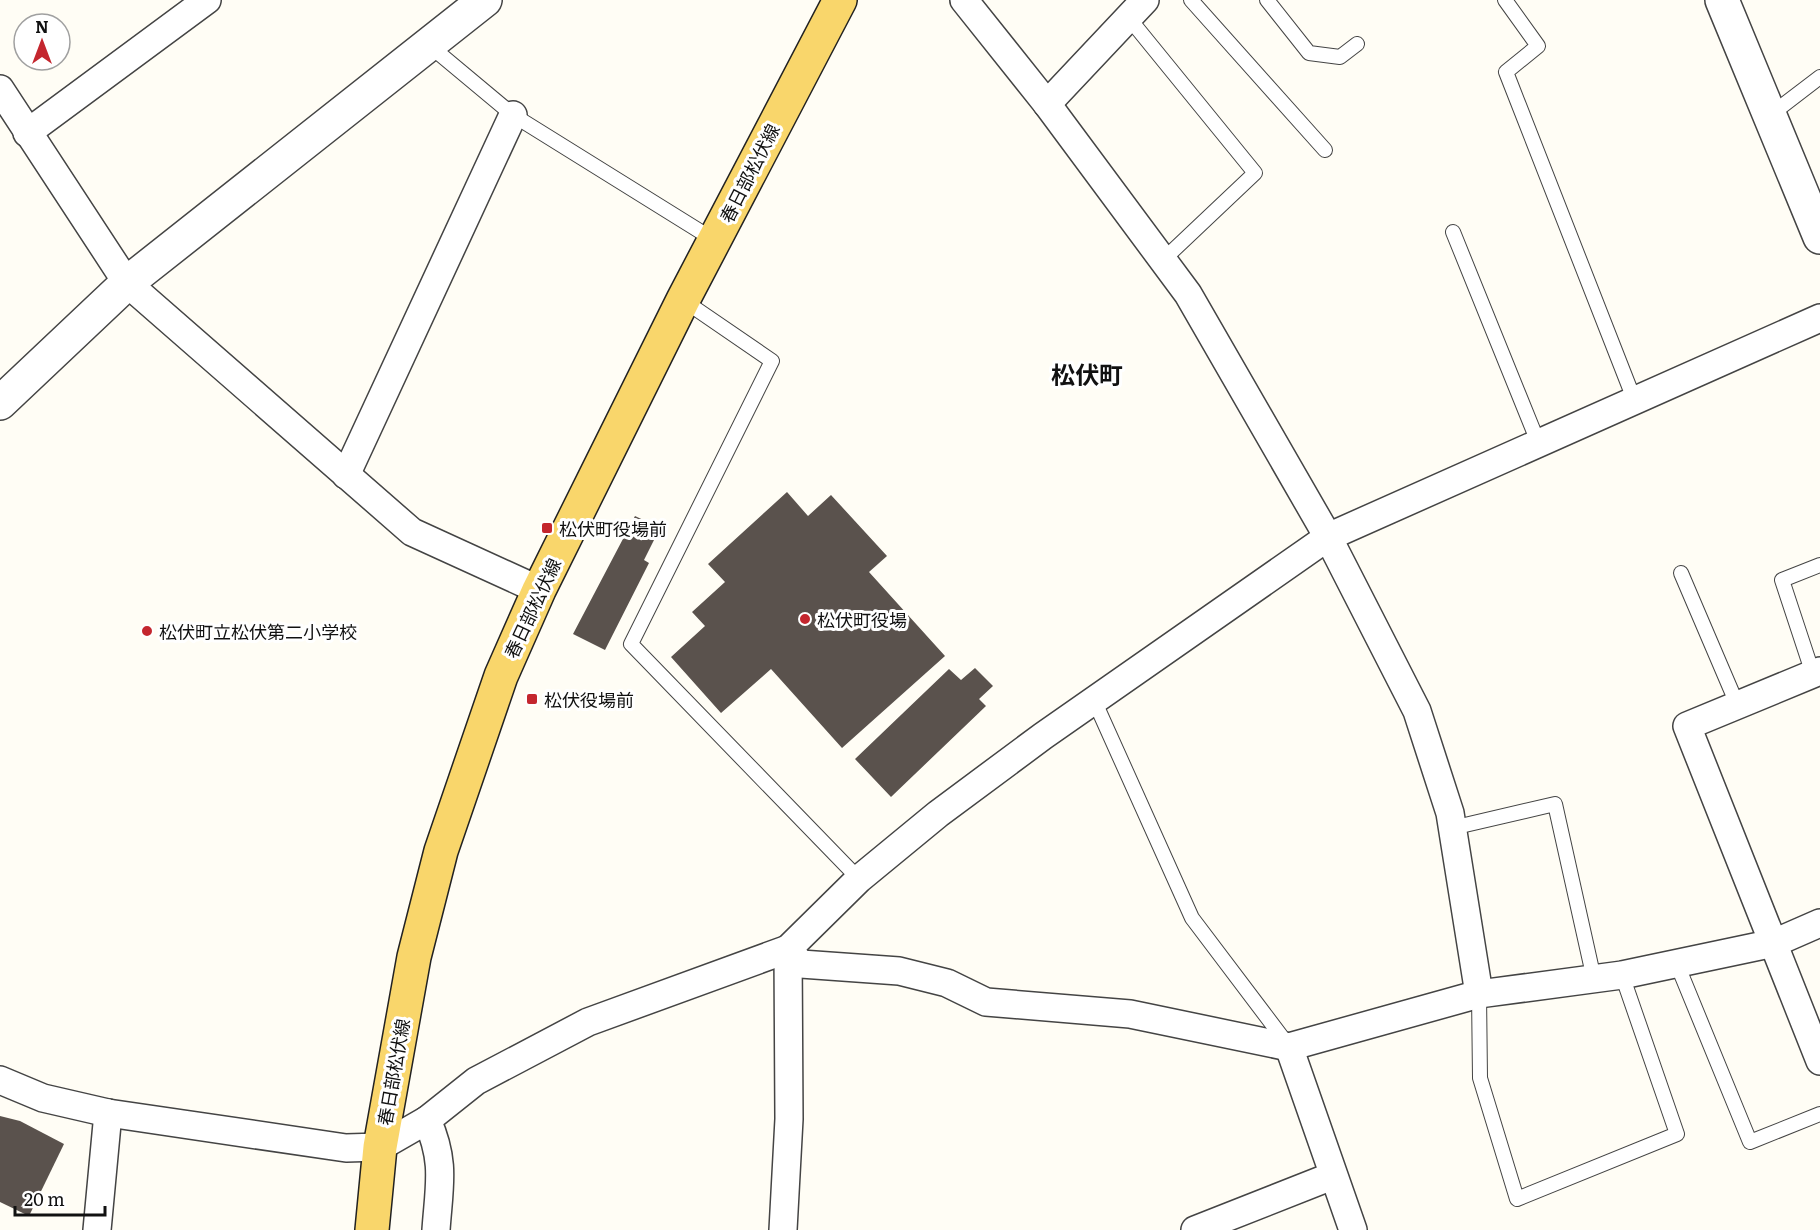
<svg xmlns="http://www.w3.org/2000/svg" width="1820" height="1230" font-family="Literata,'Noto Sans JP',serif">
  <rect width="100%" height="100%" fill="#fffdf5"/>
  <g fill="#5a524d">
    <path d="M787,492L808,516L831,495L887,556L869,572L945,656L842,748L771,669L721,713L671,657L705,626L692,612L725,582L708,564Z"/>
    <path d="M635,516L660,528L644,560L649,563L605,650L573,634Z"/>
    <path d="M975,668L993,686L979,699L986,706L891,797L855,759L949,669L961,680Z"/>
    <path d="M0,1116L20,1121L64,1144L29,1216L0,1202Z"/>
  </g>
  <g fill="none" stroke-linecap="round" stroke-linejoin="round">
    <defs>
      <g id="service">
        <path d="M1191,0L1325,150"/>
        <path d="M1267,0L1309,53L1340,57L1357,44"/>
        <path d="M1505,0L1538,46L1506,72L1634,399"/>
        <path d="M1128,17L1255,173L1163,260"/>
        <path d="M429,45L513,115L714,240"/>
        <path d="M1769,116L1820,77"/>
        <path d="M1453,232L1538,442"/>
        <path d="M683,300L772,361L631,644L859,879"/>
        <path d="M1681,573L1737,704"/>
        <path d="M1813,674L1782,580L1820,565"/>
        <path d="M1094,700L1192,918L1288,1045"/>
        <path d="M1452,828L1555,804L1594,979"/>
        <path d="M1677,964L1750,1142L1820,1114"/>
        <path d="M1479,994L1480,1078L1517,1199L1677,1134L1622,975"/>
      </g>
      <g id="minor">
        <path d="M964,0L1047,104L1188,294L1328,537L1417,711L1450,813L1479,994"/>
        <path d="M0,89L127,283L412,532L539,590"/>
        <path d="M1047,104L1145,0"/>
        <path d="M27,133L207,0"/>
        <path d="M346,475L513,115"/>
        <path d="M1820,671L1687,726L1820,1061"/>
        <path d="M788,949L801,964L899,971L947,983L986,1002L1130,1014L1289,1047L1479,994L1622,975L1774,943L1820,923"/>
        <path d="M1289,1047L1353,1230"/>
        <path d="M0,1080L43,1098L108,1113L346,1148L380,1147L427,1120L476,1081L588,1022L788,949L859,879L938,814L1043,736L1328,537L1820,318"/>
        <path d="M427,1120C446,1162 439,1186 436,1230"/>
        <path d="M97,1230L108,1113"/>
        <path d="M783,1230L789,1119L788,949"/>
        <path d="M1195,1230L1332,1176"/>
      </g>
      <g id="tertiary">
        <path d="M1722,0L1820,237"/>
        <path d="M0,403L127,283L485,0"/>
      </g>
      <path id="primary" d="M372,1230L380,1147L414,957L441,851L501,676L539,590L683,300L840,0"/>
    </defs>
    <use href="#service" stroke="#444" stroke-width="16"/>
    <use href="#minor" stroke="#444" stroke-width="30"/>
    <use href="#tertiary" stroke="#444" stroke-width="36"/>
    <use href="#primary" stroke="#222" stroke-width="36"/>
    <use href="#service" stroke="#fff" stroke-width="14"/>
    <use href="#minor" stroke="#fff" stroke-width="27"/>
    <use href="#tertiary" stroke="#fff" stroke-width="33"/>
    <use href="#primary" stroke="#f9d66b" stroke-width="33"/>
  </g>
  <g fill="#c4262e" stroke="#fff" stroke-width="2">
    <rect x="541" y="522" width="12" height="12" rx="3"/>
    <circle cx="805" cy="619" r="6"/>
    <circle cx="147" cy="631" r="6"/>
    <rect x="526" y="693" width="12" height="12" rx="3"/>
  </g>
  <g text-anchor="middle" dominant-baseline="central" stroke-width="6" stroke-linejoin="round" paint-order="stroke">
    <g font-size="18" fill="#111" stroke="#fff">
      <text transform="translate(749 173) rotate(-63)">春日部松伏線</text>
      <text transform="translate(532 608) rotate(-65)">春日部松伏線</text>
      <text transform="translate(393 1072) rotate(-80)">春日部松伏線</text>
    </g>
    <g font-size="18" fill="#111" stroke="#fff" text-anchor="start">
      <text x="559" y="528">松伏町役場前</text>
      <text x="817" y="619">松伏町役場</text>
      <text x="159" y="631">松伏町立松伏第二小学校</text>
      <text x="544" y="699">松伏役場前</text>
    </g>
    <g font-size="24" font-weight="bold" fill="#111" stroke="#fff">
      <text x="1087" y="373">松伏町</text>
    </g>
  </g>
  <g transform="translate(42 42)"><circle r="28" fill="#ffffff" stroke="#a0a0a0" stroke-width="1.5"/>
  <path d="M0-4.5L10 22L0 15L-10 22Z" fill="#c4262e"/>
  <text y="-9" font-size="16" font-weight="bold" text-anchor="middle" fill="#111111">N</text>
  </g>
  <path d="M15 1206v9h90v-9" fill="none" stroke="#111111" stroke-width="3"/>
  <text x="24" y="1206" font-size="18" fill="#111111" stroke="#ffffff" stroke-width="4.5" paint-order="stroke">20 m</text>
</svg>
